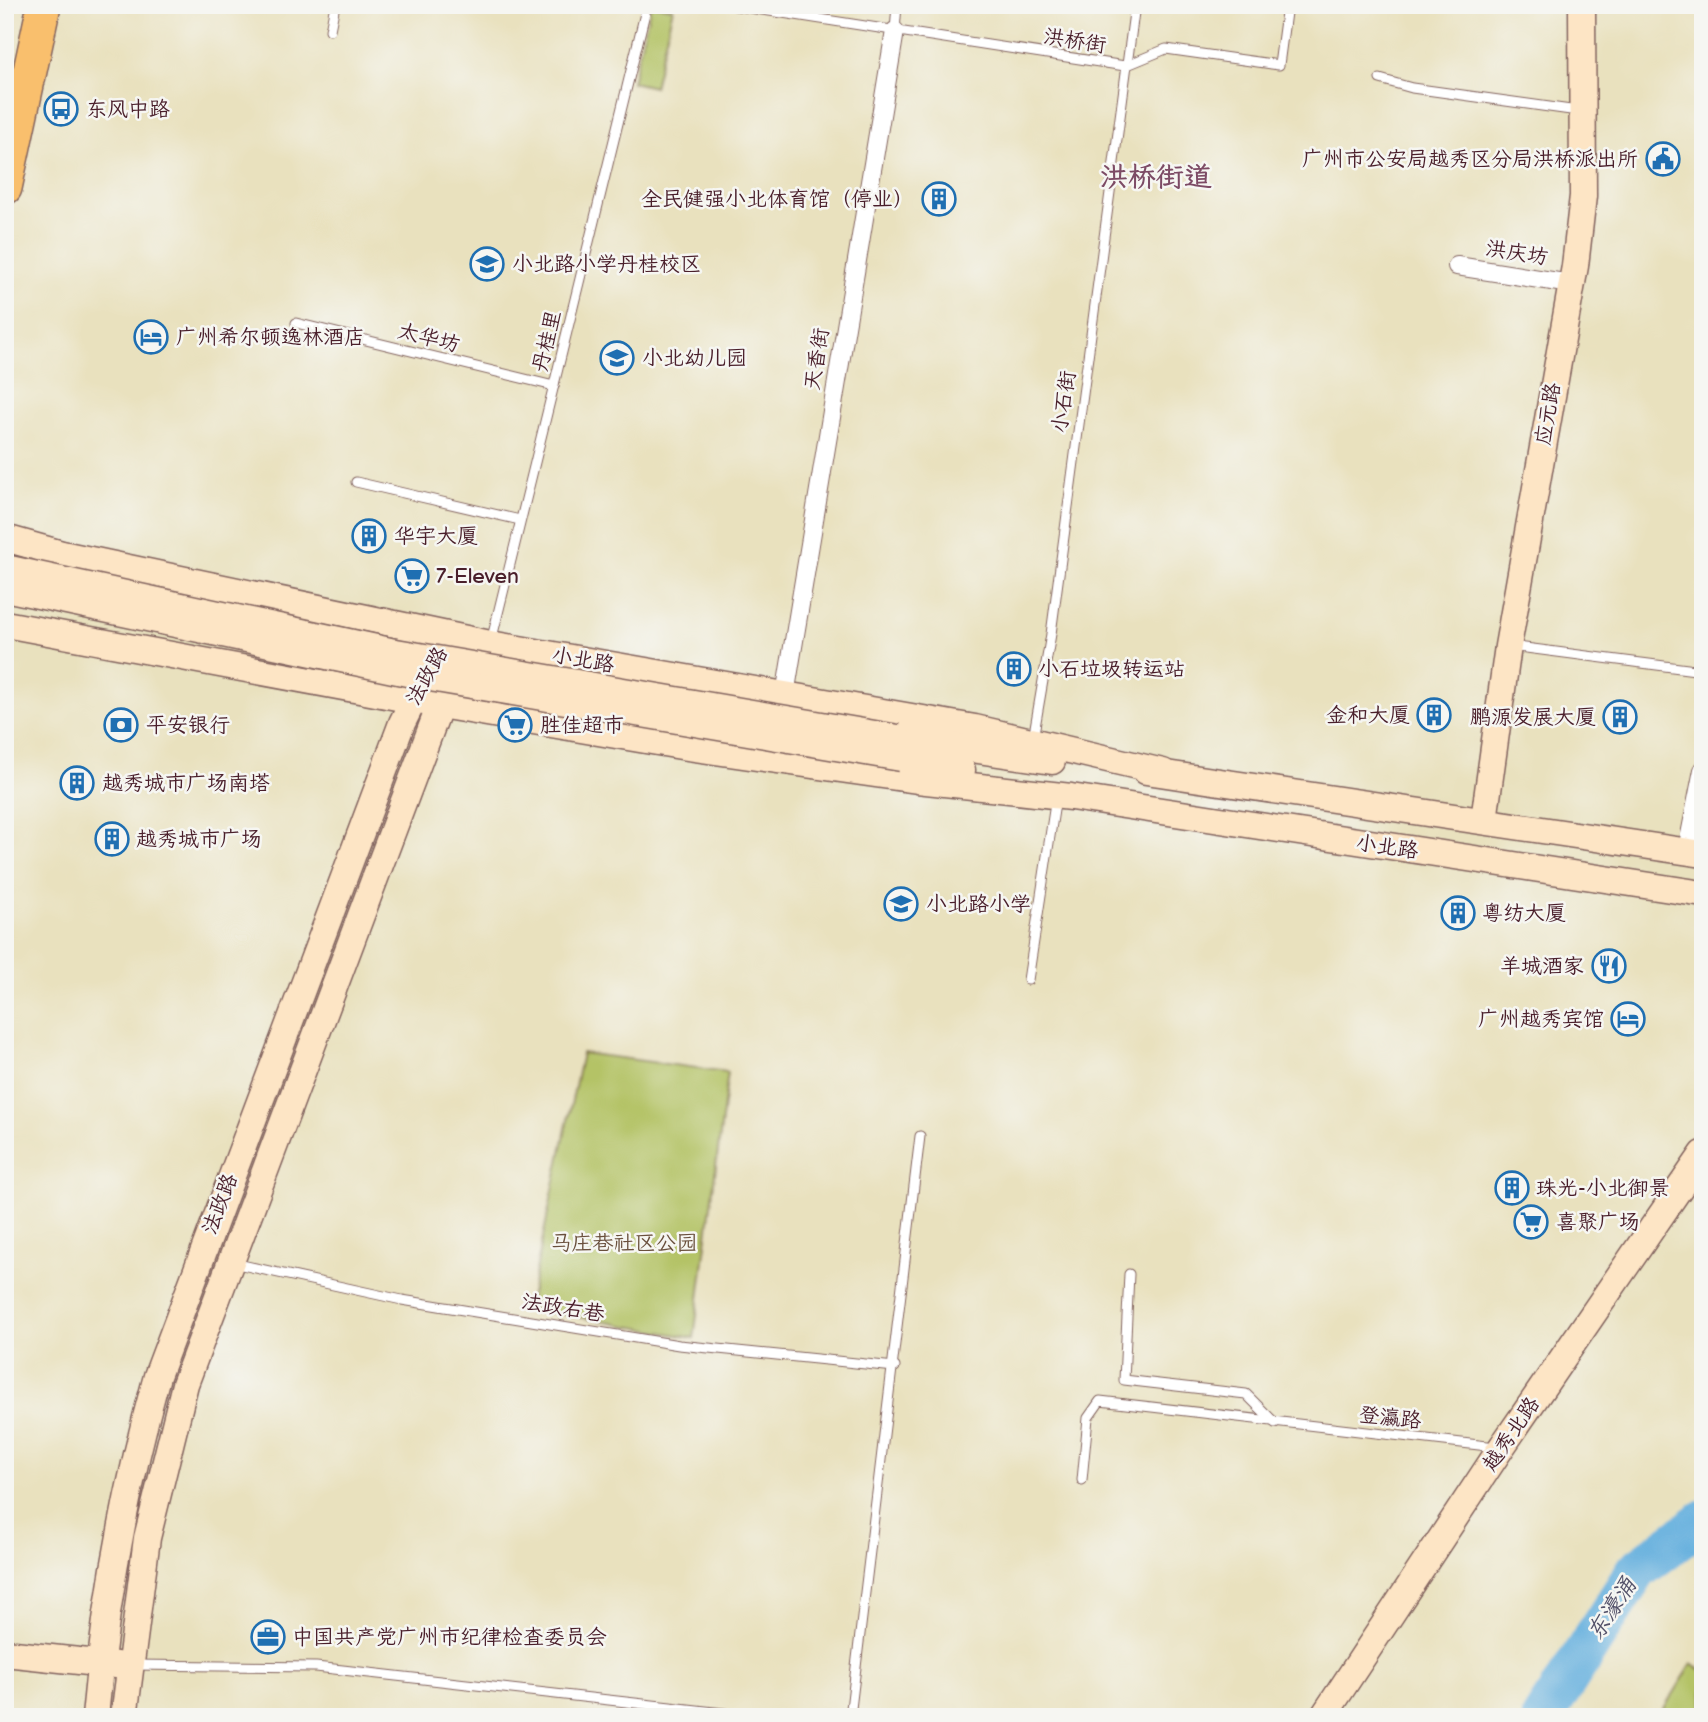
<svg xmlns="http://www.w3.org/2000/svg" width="1708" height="1722" font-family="'Balsamiq Sans','LXGW WenKai TC',sans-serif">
  <rect width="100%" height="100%" fill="#f6f6f2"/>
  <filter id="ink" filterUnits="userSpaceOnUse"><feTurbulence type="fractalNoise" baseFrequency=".0143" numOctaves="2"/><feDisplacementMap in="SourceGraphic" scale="14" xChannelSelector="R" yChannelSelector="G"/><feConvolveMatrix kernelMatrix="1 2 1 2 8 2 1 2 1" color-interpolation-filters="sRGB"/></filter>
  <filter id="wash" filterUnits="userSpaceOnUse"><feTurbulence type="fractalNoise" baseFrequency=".00686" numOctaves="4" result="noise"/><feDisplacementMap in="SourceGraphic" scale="28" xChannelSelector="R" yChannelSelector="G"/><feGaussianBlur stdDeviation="1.57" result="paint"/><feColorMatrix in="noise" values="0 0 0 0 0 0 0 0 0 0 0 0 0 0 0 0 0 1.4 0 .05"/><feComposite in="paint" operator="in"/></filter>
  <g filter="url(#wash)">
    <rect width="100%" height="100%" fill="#e9e1be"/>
    <g fill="#b4c366" stroke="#7f7148" stroke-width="2">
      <path d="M651,5L673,8L654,87L632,82Z"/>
      <path d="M582,1053L728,1072L694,1338L528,1308Z"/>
      <path d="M1692,1664L1703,1671V1717H1659Z"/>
    </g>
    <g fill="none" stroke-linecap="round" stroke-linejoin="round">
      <path stroke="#66b0de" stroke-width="42" d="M1543,1717L1637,1570L1703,1521"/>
    </g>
  </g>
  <g filter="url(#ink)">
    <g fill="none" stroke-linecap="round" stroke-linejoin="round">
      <defs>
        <g id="lane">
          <path d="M730,5L1125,66"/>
          <path d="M330,30L335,5"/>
          <path d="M895,31L897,5"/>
          <path d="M1125,66L1166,49L1279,65L1287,5"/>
          <path d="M1380,79L1412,88L1578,111"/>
          <path d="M296,323L554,386"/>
          <path d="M356,482L520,520"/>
          <path d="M491,642L647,5"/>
          <path d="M1510,646L1703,671"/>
          <path d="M1033,739L1051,634L1135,5"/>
          <path d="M1028,980L1056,797"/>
          <path d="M233,1263L402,1300L679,1345L895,1367"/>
          <path d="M1129,1274L1124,1380L1246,1394L1275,1423"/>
          <path d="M1082,1480L1088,1418L1100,1401L1496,1447"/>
          <path d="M134,1665L316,1667L759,1717"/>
          <path d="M850,1717L920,1136"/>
        </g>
        <g id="street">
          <path d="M1457,266L1571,284"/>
          <path d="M785,695L895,31"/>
          <path d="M1687,850L1703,770"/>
        </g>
        <g id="secondary">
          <path d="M5,538L62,554L490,644L975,728L1163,772"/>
          <path d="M5,624L440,705L687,747L917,780L1071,797L1703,894"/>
          <path d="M898,738L1052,761"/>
          <path d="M901,758L962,770"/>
          <path d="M1146,771L1703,854"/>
          <path d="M1484,820L1508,646L1575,266L1583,196L1582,5"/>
          <path d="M5,1653L116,1665"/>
          <path d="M95,1717C105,1601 126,1488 157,1376L402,723L421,685"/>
          <path d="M124,1717L147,1538L185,1384L440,705L442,689"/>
          <path d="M1323,1717L1501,1448L1703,1154"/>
        </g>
        <path id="highway" d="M5,188L44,5"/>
      </defs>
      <use href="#lane" stroke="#82635e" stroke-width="11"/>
      <use href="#street" stroke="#82635e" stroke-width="20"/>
      <use href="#secondary" stroke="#82635e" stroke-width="29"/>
      <use href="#highway" stroke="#82635e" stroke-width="36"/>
      <use href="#lane" stroke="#fff" stroke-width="9"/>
      <use href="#street" stroke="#fff" stroke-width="18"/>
      <use href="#secondary" stroke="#fde5c5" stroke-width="26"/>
      <use href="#highway" stroke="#f9bf6d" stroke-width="33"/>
      <defs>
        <g id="secondary-bridge">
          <path d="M5,568L390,651L898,738"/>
          <path d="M5,588L436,679L901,758"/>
        </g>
      </defs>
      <use href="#secondary-bridge" stroke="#82635e" stroke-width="29" stroke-linecap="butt"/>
      <use href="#secondary-bridge" stroke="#fde5c5" stroke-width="26"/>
    </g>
  </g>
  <defs>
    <symbol id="bus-ring" viewBox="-11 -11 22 22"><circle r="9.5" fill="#f6f6f2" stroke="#1f6fb2" stroke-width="1.5"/><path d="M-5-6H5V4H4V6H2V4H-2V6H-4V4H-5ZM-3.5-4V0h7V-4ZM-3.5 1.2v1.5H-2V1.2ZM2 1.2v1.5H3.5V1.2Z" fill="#1f6fb2"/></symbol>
    <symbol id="civic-ring" viewBox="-11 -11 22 22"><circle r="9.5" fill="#f6f6f2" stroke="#1f6fb2" stroke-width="1.5"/><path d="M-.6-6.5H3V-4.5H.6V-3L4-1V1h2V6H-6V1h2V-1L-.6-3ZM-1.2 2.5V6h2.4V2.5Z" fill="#1f6fb2"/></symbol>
    <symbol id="building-ring" viewBox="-11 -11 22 22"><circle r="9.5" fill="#f6f6f2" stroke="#1f6fb2" stroke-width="1.5"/><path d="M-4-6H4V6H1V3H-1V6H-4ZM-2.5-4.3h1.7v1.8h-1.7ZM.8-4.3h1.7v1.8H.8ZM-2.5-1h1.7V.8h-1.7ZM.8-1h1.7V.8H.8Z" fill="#1f6fb2"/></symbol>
    <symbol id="school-ring" viewBox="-11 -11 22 22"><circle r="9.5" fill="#f6f6f2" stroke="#1f6fb2" stroke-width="1.5"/><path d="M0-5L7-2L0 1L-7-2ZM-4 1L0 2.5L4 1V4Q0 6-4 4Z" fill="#1f6fb2"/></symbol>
    <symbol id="hotel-ring" viewBox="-11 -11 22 22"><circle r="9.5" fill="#f6f6f2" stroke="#1f6fb2" stroke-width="1.5"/><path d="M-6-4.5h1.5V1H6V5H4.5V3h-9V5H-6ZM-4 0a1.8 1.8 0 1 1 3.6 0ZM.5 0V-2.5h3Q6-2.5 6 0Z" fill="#1f6fb2"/></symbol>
    <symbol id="supermarket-ring" viewBox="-11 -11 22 22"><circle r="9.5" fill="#f6f6f2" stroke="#1f6fb2" stroke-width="1.5"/><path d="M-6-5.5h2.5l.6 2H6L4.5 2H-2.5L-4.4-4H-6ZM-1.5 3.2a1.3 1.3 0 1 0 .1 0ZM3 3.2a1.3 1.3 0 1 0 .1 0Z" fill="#1f6fb2"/></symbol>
    <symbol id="bank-ring" viewBox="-11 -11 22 22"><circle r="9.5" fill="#f6f6f2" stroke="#1f6fb2" stroke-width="1.5"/><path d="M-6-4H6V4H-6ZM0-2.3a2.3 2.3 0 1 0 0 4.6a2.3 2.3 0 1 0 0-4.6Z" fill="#1f6fb2"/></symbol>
    <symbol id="restaurant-ring" viewBox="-11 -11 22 22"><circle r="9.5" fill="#f6f6f2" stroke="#1f6fb2" stroke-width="1.5"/><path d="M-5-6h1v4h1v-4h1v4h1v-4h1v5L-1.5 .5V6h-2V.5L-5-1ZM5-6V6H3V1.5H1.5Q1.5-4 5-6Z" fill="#1f6fb2"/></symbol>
    <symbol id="office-ring" viewBox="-11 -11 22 22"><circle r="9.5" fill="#f6f6f2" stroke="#1f6fb2" stroke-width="1.5"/><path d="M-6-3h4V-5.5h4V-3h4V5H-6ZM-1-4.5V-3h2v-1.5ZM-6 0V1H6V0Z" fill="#1f6fb2"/></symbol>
  </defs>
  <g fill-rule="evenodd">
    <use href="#bus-ring" x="42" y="90" width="38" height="38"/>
    <use href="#civic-ring" x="1644" y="140" width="38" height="38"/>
    <use href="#building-ring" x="920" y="180" width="38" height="38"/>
    <use href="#school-ring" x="468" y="245" width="38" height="38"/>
    <use href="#hotel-ring" x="132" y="318" width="38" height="38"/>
    <use href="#school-ring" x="598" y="339" width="38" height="38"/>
    <use href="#building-ring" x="350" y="517" width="38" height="38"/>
    <use href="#supermarket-ring" x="393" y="557" width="38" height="38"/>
    <use href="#building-ring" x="995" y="650" width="38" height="38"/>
    <use href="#building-ring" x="1415" y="696" width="38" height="38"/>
    <use href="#building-ring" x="1601" y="698" width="38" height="38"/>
    <use href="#bank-ring" x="102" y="706" width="38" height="38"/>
    <use href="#supermarket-ring" x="496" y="706" width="38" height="38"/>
    <use href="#building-ring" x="58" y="764" width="38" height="38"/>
    <use href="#building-ring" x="93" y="820" width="38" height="38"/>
    <use href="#school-ring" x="882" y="885" width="38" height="38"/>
    <use href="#building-ring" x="1439" y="894" width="38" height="38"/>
    <use href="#restaurant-ring" x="1590" y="947" width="38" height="38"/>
    <use href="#hotel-ring" x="1609" y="1000" width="38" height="38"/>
    <use href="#building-ring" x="1493" y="1169" width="38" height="38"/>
    <use href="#supermarket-ring" x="1512" y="1203" width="38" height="38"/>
    <use href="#office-ring" x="249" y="1618" width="38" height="38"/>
  </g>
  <g text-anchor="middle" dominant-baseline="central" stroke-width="5" stroke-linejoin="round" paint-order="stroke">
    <g font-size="21" fill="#4a1f2b" stroke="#f6f6f2">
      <text transform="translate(1075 41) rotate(9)">洪桥街</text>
      <text transform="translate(1517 253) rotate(9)">洪庆坊</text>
      <text transform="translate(429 338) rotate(14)">太华坊</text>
      <text transform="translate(547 341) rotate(-76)">丹桂里</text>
      <text transform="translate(817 359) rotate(-81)">天香街</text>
      <text transform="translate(1064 402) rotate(-82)">小石街</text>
      <text transform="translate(1548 414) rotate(-80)">应元路</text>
      <text transform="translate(583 660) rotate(10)">小北路</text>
      <text transform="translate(427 676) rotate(-61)">法政路</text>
      <text transform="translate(1387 847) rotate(8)">小北路</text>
      <text transform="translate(220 1204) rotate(-69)">法政路</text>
      <text transform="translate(563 1308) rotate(9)">法政右巷</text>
      <text transform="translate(1390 1418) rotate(6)">登瀛路</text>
      <text transform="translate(1511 1434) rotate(-56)">越秀北路</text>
    </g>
    <g font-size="21" fill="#4a1f2b" stroke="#f6f6f2" text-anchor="start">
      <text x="86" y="109">东风中路</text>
      <text x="1638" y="159" text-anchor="end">广州市公安局越秀区分局洪桥派出所</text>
      <text x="914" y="199" text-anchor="end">全民健强小北体育馆（停业）</text>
      <text x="512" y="264">小北路小学丹桂校区</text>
      <text x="176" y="337">广州希尔顿逸林酒店</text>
      <text x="642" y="358">小北幼儿园</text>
      <text x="394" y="536">华宇大厦</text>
      <text x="436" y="576">7-Eleven</text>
      <text x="1038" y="669">小石垃圾转运站</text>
      <text x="1410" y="715" text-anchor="end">金和大厦</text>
      <text x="1596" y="717" text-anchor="end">鹏源发展大厦</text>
      <text x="146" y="725">平安银行</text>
      <text x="540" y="725">胜佳超市</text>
      <text x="102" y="783">越秀城市广场南塔</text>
      <text x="136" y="839">越秀城市广场</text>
      <text x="926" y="904">小北路小学</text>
      <text x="1482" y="913">粤纺大厦</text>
      <text x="1584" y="966" text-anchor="end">羊城酒家</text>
      <text x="1604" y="1019" text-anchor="end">广州越秀宾馆</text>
      <text x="1536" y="1188">珠光-小北御景</text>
      <text x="1556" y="1222">喜聚广场</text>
      <text x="292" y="1637">中国共产党广州市纪律检查委员会</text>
    </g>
    <g font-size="21" fill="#6a503d" stroke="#f6f6f2">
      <text x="624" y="1243">马庄巷社区公园</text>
    </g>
    <g font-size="23" font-style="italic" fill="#54526a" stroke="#f6f6f2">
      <text transform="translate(1612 1609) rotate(-57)">东濠涌</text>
    </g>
    <g font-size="28" font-weight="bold" fill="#7d4b65" stroke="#f6f6f2">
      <text x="1156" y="177">洪桥街道</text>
    </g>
  </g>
  <rect width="1708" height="1722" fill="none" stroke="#f6f6f2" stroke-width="28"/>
</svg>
